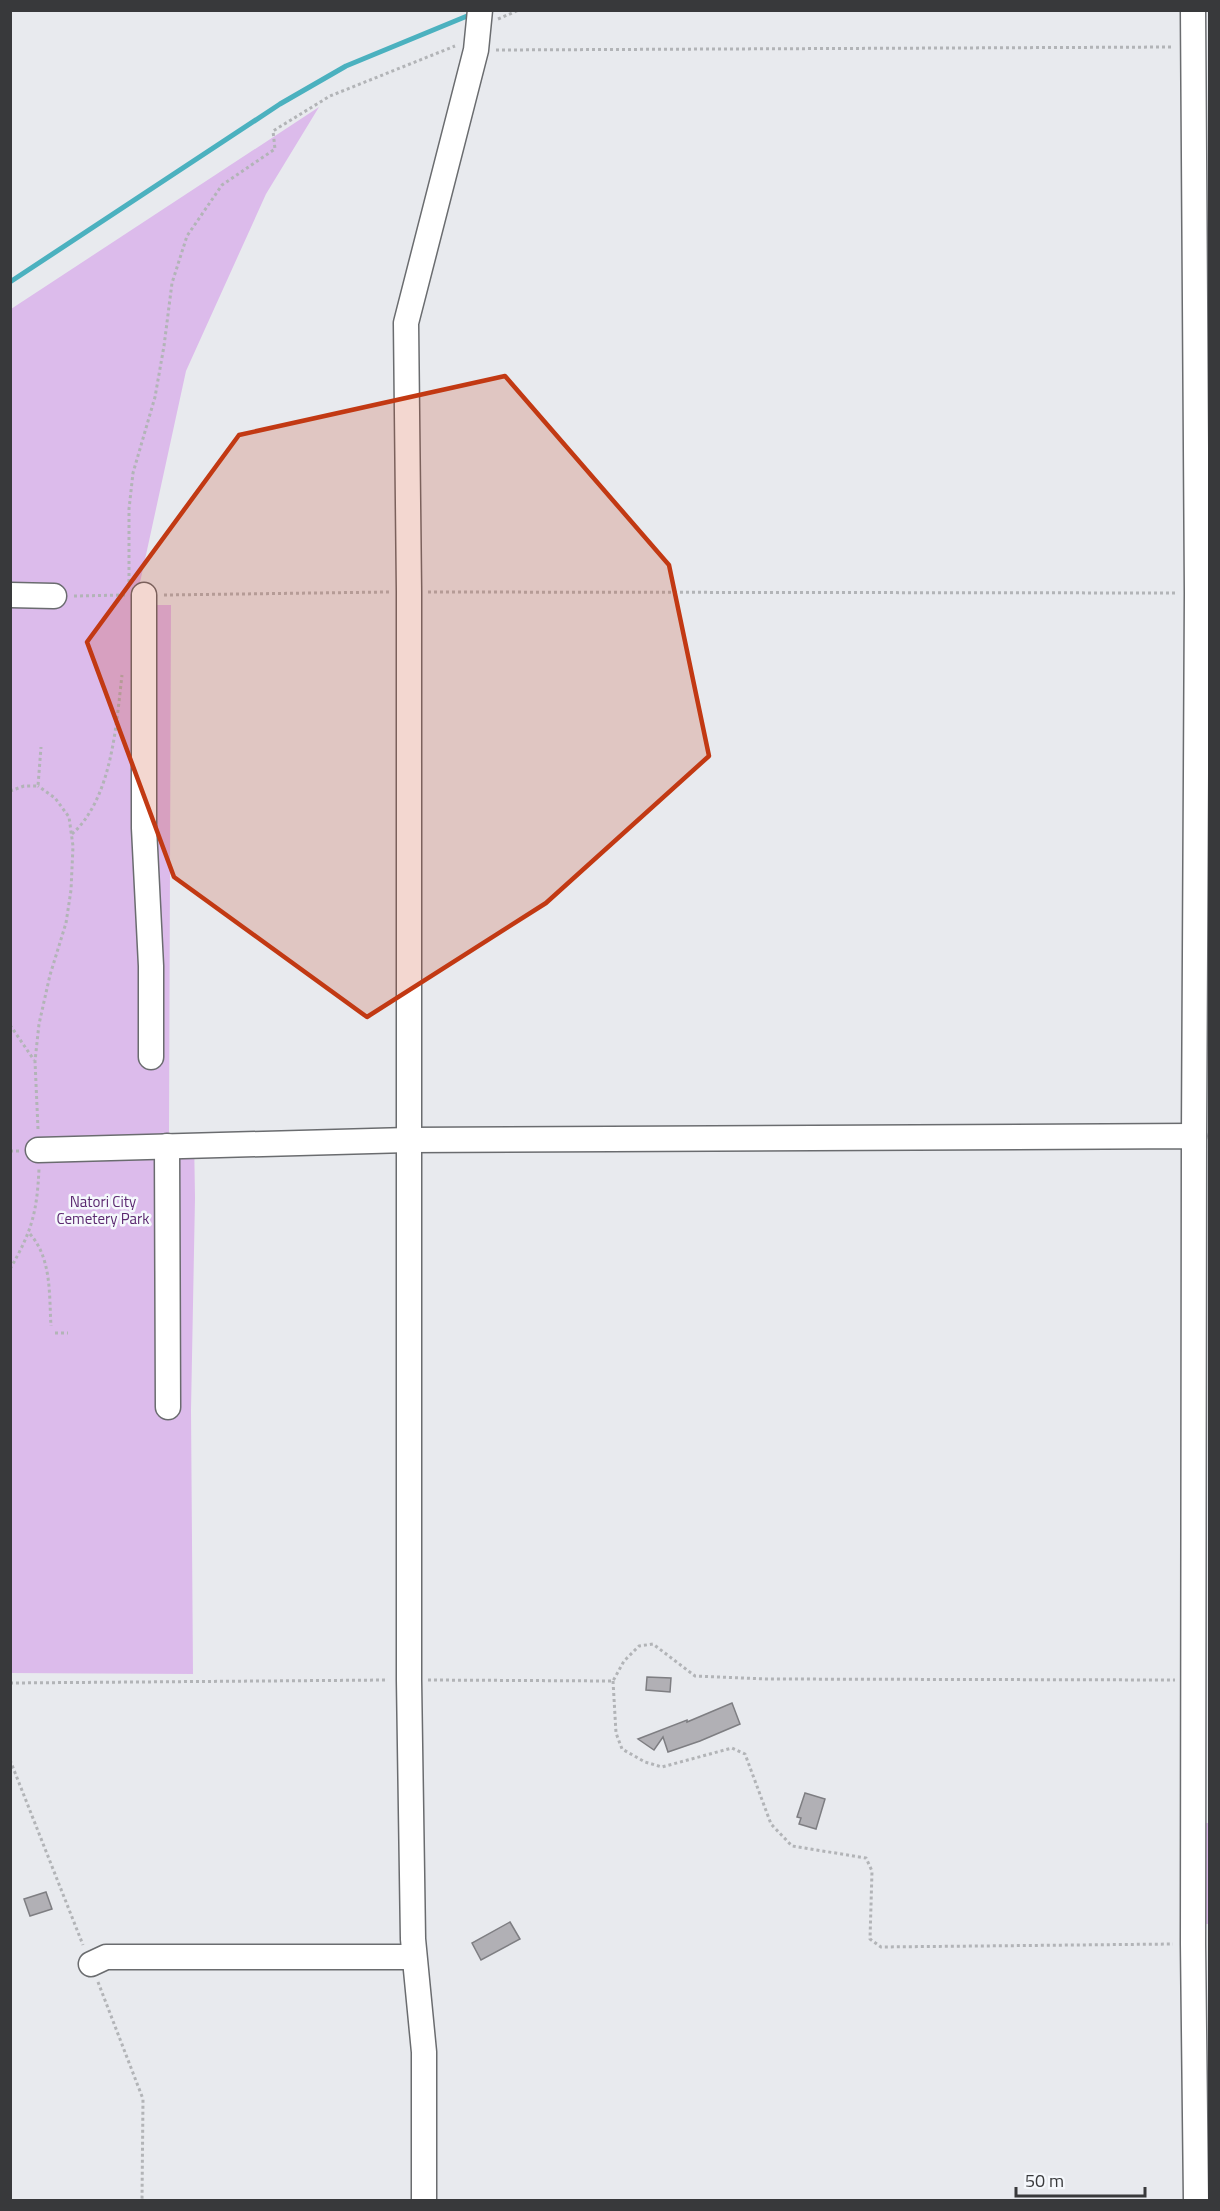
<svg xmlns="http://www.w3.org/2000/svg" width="1220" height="2211" font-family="'Titillium Web',sans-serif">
  <rect width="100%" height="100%" fill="#e8eaee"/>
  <g fill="#dcbbeb">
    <path d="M319,107L266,194L186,371L139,587L137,605H171L169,1136H194L195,1198L191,1410L193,1674L11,1673V309Z"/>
    <rect x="1204" y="1823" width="5" height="101"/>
  </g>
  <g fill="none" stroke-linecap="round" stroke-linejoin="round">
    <path stroke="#4bb1bf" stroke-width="5" d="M10,282L280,104L346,66L472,14"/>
  </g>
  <g fill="#b1b0b5" stroke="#7e7e82" stroke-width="1.5">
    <path d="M647,1677L671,1678L670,1692L646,1690Z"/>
    <path d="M732,1703L740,1724L700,1741L668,1752L663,1737L654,1750L638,1739L687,1720V1722Z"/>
    <path d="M805,1793L825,1799L816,1829L799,1824L801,1818L797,1817Z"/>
    <path d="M46,1892L52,1909L30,1916L24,1899Z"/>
    <path d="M510,1922L520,1939L481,1960L472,1943Z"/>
  </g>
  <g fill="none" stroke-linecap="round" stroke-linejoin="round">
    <defs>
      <g id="minor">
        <path d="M1193,10L1197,593L1194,1136"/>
        <path d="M10,595L54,596"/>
        <path d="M144,595V828L151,966V1057"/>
        <path d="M167,1146L168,1407"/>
        <path d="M38,1150L408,1140L1194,1136L1193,1944L1196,2200"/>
        <path d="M91,1964L106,1957H413"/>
        <path d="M424,2200V2052L413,1939L409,1680V592L406,323L476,50L480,10"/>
      </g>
    </defs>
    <use href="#minor" stroke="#6a6c6f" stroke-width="27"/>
    <g stroke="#b2b4b7" stroke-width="3" stroke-dasharray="3 3" stroke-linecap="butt">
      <path d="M498,19L519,10"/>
      <path d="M496,50L1174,47"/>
      <path d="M129,582V509L133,473L155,397L164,346L172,283L187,236L222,185L275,149L273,131L330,96L455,46"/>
      <path d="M428,592L1178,593"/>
      <path d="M164,595L389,592"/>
      <path d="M74,596L125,595"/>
      <path d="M10,791L24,786H38L41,747"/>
      <path d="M72,834C112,798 116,726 122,675"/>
      <path d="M10,1025L34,1060"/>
      <path d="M38,1129L35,1061L39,1024L50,975L66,923L71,890L73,846L69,817L55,798L38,786"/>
      <path d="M10,1151H19"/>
      <path d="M30,1234C52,1259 49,1295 51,1326"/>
      <path d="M10,1269C32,1231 37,1212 39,1169"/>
      <path d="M55,1333H68"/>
      <path d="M428,1680L613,1681L624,1661L639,1646L653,1644L695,1676L765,1679L1175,1680"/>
      <path d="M613,1681L616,1733L622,1749L645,1762L662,1767L732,1748L745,1754L771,1824L792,1846L866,1858L872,1871L870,1939L881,1947L1173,1944"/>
      <path d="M10,1683L388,1680"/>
      <path d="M10,1760L83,1945"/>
      <path d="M98,1982L143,2099L142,2200"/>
    </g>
    <use href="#minor" stroke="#fff" stroke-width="24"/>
  </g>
  <path fill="#c23913" fill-opacity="0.2" stroke="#c23913" stroke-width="4.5" stroke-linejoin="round" d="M505,376L669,565L709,756L546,903L367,1017L174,877L87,642L239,435Z"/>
  <g text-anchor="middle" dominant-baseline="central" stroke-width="5" stroke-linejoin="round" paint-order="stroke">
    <g font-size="15" fill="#5b2870" stroke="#f5f8fc">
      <text x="103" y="1201">Natori City<tspan x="103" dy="17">Cemetery Park</tspan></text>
    </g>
  </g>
  <rect width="1220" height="2211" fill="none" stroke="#38393b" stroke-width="24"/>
  <path d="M1016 2187v9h129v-9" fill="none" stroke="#38393b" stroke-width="3"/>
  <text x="1025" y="2187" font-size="18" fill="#38393b" stroke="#f5f8fc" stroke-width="4.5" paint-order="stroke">50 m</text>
</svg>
